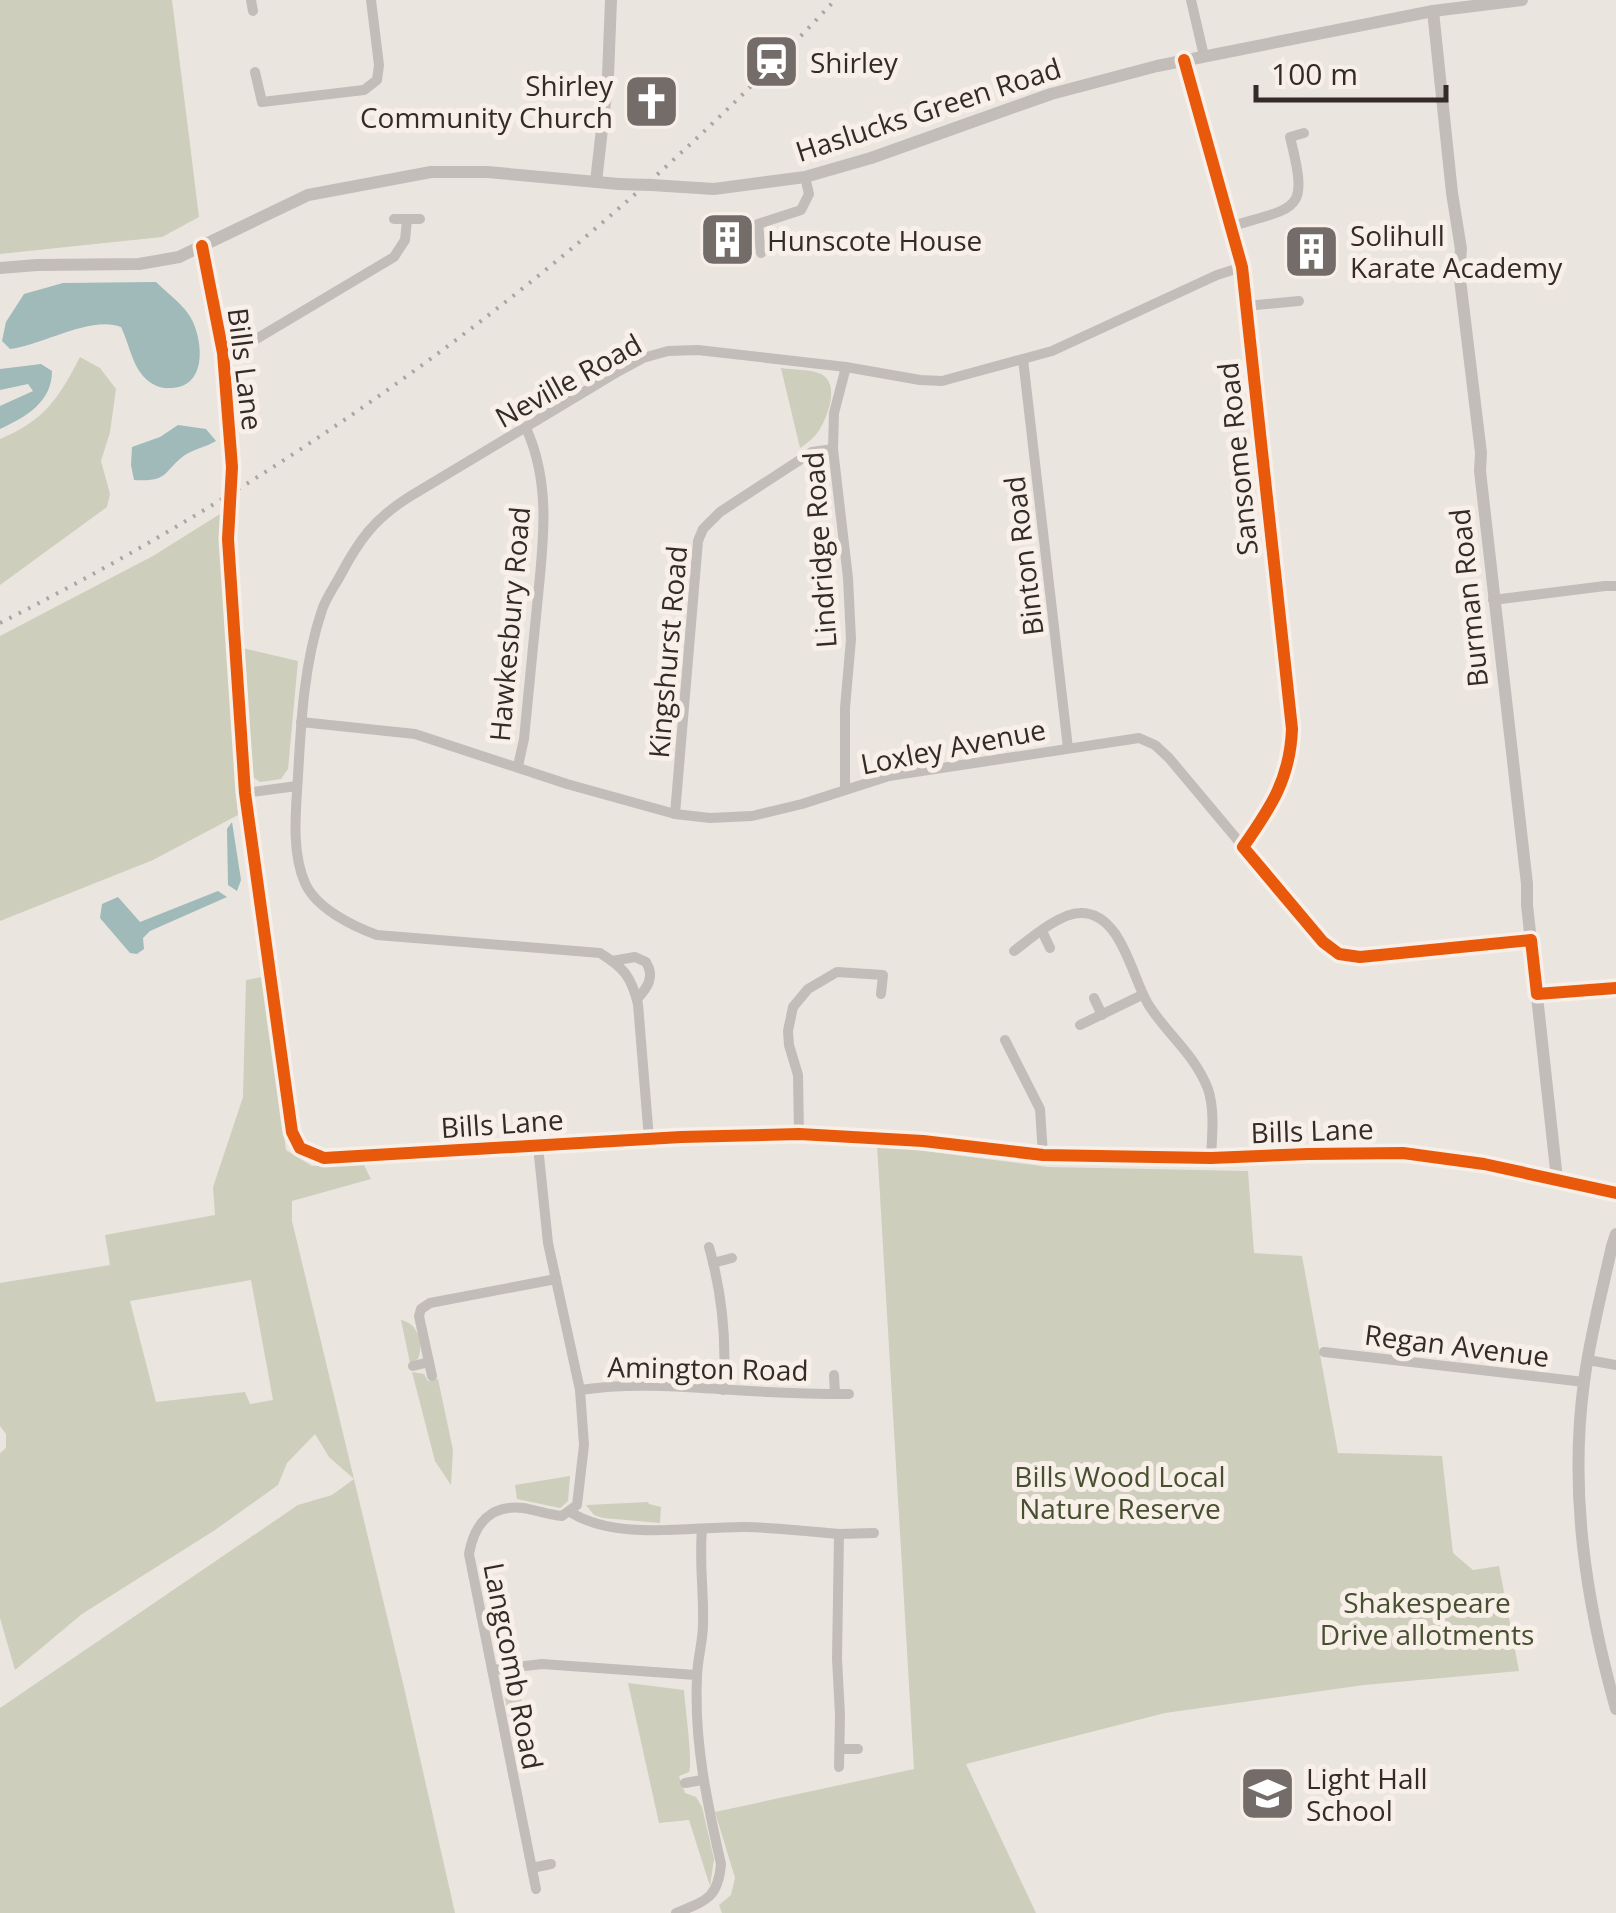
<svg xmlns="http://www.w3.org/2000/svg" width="1616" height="1913" font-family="'Open Sans',sans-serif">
  <rect width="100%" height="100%" fill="#ebe5e0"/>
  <g fill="#cdcebc" fill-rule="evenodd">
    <path d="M0,0H172L199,217L162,237L0,254Z"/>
    <path d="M80,357L100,368L116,389L110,432L101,461L110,494L107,507L0,585V439C44,421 59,398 80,357Z"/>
    <path d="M781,368C793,370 811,369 821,374C841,384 827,419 818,432C813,439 807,443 800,448Z"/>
    <path d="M220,514V543L231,683L238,815L153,860L0,921V636L153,556Z"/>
    <path d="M242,648L298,661L288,769L281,779L260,782L254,778Z"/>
    <path d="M262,977L286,1150L312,1166L364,1165L371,1179L292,1201V1221L403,1683L455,1913H0V1708L298,1505L332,1495L354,1479L329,1457L315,1434L287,1463L278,1485L215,1530L82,1614L15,1670L0,1618V1453L6,1448V1434L0,1426V1283L110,1265L105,1235L215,1215L213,1187L243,1097L246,980ZM251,1280L273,1400L250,1404L245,1392L156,1402L130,1301Z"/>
    <path d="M877,1145L1049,1167L1248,1171L1254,1253L1302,1256L1338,1453L1442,1456L1453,1553L1473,1570L1499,1566L1519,1671L1364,1685L1165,1713L966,1764L1036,1913H722L719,1905L731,1895L735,1878L715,1812L914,1769Z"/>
    <path d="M401,1320C418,1323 424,1344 418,1359L410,1363Z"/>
    <path d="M412,1372L424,1374L428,1381L438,1379L453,1450L451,1485L435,1461Z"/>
    <path d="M570,1476L568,1501L560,1508L517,1499L515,1485Z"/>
    <path d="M648,1502L649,1504L661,1507L660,1523L603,1518L594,1515L586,1505Z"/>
    <path d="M517,1681L529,1735L514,1737L504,1694L509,1686Z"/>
    <path d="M628,1683L684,1690C685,1707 693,1761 689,1772L679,1776L685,1793L696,1797L702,1807L714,1859L710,1886L689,1820L659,1823Z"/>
  </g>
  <g fill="#9fbab8">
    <path d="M156,282C167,293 187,307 193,322C204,347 205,388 170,388C160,389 150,384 143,376C131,362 129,343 121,327C91,315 43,345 10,349L2,341L6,322L24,294L63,283Z"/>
    <path d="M41,364L52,371C52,402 26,417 0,429V406L33,391L28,384L0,390V369Z"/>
    <path d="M178,425L206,429L216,441C206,447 194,449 185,455C162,472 170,482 134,480L131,465L132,447L160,437Z"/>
    <path d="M232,822L241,880L237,891L228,885L227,829Z"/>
    <path d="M218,891L227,897L150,931L143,938L144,949L137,954L130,953L100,918L102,904L118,897L140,922Z"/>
  </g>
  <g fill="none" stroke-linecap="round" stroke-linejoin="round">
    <g stroke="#c3bdb9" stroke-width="10">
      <path d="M251,0L253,11"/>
      <path d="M1191,0L1204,56"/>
      <path d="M1184,60L1242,267L1292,729C1290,779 1271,807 1243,847"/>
      <path d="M255,72L262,102L364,90L377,80L379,65L371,0"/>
      <path d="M394,219H420"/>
      <path d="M1232,226C1299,206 1309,213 1290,137L1304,133"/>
      <path d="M761,253L758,224L801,210L809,194L805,177"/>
      <path d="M1246,306L1299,301"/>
      <path d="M223,353L253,341L394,257L405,240L407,220"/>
      <path d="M1023,359L1068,748"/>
      <path d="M1493,600L1605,586H1616"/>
      <path d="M301,722L415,734L567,784L675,814L710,818L752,816L802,804L889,776L1139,738L1155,745L1169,758L1323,942L1339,954L1360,957L1531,940"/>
      <path d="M518,766L524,739C528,694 533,650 537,606C543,545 552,485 526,428"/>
      <path d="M845,790V708L851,639L848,578L833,449L834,413L846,367"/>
      <path d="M245,793L297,786"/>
      <path d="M675,814L698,541L703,529L720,512L812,452L833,449"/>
      <path d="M1042,931L1050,948"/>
      <path d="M1014,951C1030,939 1060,913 1080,913C1123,912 1132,981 1150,1007C1169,1036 1195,1055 1208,1089C1215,1110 1212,1136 1211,1158"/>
      <path d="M612,961L635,957L646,962C655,977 648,987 637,999"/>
      <path d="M1537,994L1616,988"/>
      <path d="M1094,998L1102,1015"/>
      <path d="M1080,1025L1142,995"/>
      <path d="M1005,1040L1040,1109L1043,1155"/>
      <path d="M799,1134L798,1075L789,1045L788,1031L793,1007L808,989L837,972L883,975L881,994"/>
      <path d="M649,1139L638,1004C631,976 624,968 600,953L377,935C352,926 316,908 305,883C291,851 296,810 298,776C301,721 304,663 322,610C326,598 334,587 340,576C359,540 374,519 409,497L619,371L643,358L668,351L698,350L846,367L920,380L942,381L1052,351L1217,275L1242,267"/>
      <path d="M709,1247C722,1293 727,1342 723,1390"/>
      <path d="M713,1263L732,1258"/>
      <path d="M1324,1352L1584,1382"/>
      <path d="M1588,1360L1616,1365"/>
      <path d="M413,1366L429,1362"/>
      <path d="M834,1375L835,1394"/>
      <path d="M432,1376L419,1316L421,1309L430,1303L556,1279"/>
      <path d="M580,1390C627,1383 671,1386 718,1389C761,1392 806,1394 849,1394"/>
      <path d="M570,1512C618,1542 692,1526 746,1527C777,1528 808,1531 839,1534L837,1659L840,1715L839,1767"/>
      <path d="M839,1534L874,1533"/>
      <path d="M492,1670L542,1664L696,1675"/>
      <path d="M840,1749H858"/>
      <path d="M685,1783L702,1780"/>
      <path d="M532,1868L551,1864"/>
      <path d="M536,1889L469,1554C474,1525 490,1504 523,1508C536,1510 549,1515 562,1516L577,1505L584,1445L580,1390L548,1243L538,1146"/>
      <path d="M676,1913C705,1901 718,1899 721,1864C707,1802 694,1742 697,1678C697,1660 703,1642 703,1624C704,1593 699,1561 702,1530"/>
    </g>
    <g stroke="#c3bdb9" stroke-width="12">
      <path d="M1433,11L1452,193L1461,249L1459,271L1481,453L1480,471L1527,884V905L1557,1179"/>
      <path d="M596,182L608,76L611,0"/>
      <path d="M651,185L714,189L805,177L871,158L1051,94L1157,66L1433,11L1522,0"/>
      <path d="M202,246L223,353L232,467L228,539L245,793L292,1132L300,1148L324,1158L681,1137L799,1134L923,1141L1043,1155L1211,1158L1308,1154L1403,1153L1484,1164L1616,1193"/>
      <path d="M0,268L37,265L139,264L179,257L308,195L431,172H487L619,184"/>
      <path d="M1616,1234L1612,1246C1602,1291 1590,1336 1584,1382C1569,1493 1586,1602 1616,1709"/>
    </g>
    <path stroke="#aba6a3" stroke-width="4" stroke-dasharray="2.5 8" stroke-linecap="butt" d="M0,623C311,466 597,255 835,0"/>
    <path stroke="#c3bdb9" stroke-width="12" d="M619,184L651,185"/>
    <defs>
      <g id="cycleway">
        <path d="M1184,60L1242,267L1292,729C1290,779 1271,807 1243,847L1323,942L1339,954L1360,957L1531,940L1537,994L1616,988"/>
        <path d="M202,246L223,353L232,467L228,539L245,793L292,1132L300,1148L324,1158L681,1137L799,1134L923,1141L1043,1155L1211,1158L1308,1154L1403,1153L1484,1164L1616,1193"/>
      </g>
    </defs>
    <use href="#cycleway" stroke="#f7efe8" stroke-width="19"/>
    <use href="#cycleway" stroke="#e8590c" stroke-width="12"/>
  </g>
  <defs>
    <symbol id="station-square" viewBox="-11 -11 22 22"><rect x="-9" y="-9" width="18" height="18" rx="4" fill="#746c68" stroke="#f7efe8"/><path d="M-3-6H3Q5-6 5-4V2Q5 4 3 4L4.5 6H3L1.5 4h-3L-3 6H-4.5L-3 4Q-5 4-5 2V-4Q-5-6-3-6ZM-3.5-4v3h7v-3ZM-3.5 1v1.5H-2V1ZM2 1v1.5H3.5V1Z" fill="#fff"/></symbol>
    <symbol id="church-square" viewBox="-11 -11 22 22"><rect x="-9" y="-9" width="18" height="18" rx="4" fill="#746c68" stroke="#f7efe8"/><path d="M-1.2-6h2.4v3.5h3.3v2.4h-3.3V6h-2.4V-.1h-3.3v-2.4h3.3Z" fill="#fff"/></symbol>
    <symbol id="building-square" viewBox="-11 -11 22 22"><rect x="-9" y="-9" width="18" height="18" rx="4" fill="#746c68" stroke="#f7efe8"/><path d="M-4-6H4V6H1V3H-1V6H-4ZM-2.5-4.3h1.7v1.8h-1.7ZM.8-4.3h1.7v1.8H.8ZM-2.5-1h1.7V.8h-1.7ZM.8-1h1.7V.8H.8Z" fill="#fff"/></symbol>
    <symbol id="school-square" viewBox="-11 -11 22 22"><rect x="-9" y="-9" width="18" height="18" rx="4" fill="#746c68" stroke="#f7efe8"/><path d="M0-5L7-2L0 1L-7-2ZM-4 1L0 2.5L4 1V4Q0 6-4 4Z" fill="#fff"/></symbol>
  </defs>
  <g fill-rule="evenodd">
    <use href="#station-square" x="740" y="30" width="63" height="63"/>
    <use href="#church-square" x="620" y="70" width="63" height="63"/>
    <use href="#building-square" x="696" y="208" width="63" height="63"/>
    <use href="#building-square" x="1280" y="220" width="63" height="63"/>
    <use href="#school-square" x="1236" y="1762" width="63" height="63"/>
  </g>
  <g text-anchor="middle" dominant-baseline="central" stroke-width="10" stroke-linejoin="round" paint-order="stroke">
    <g font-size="28" fill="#342b28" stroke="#f7efe8" text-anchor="start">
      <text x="810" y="62">Shirley</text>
      <text x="613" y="85" text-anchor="end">Shirley<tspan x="613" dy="32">Community Church</tspan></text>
      <text x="1350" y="235">Solihull<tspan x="1350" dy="32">Karate Academy</tspan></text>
      <text x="767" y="240">Hunscote House</text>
      <text x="1306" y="1778">Light Hall<tspan x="1306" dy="32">School</tspan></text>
    </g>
    <g font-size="28" fill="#342b28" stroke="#f7efe8">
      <text transform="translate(928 109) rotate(-18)">Haslucks Green Road</text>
      <text transform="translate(246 369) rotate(83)">Bills Lane</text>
      <text transform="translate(568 380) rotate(-29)">Neville Road</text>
      <text transform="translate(1237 459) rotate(-96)">Sansome Road</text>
      <text transform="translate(819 550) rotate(-94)">Lindridge Road</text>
      <text transform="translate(1023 556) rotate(-97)">Binton Road</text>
      <text transform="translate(1468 598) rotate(-96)">Burman Road</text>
      <text transform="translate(509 624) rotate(-85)">Hawkesbury Road</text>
      <text transform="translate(667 652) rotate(-85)">Kingshurst Road</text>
      <text transform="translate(953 746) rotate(-11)">Loxley Avenue</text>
      <text transform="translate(502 1123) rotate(-4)">Bills Lane</text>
      <text transform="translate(1312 1130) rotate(-2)">Bills Lane</text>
      <text transform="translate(1457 1345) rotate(7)">Regan Avenue</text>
      <text transform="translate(708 1368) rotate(1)">Amington Road</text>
      <text transform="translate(514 1666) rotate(79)">Langcomb Road</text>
    </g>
    <g font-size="28" fill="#464f2f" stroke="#f7efe8">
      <text x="1120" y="1476">Bills Wood Local<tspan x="1120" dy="32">Nature Reserve</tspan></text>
      <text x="1427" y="1602">Shakespeare<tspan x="1427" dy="32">Drive allotments</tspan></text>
    </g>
  </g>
  <path d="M1256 85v15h190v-15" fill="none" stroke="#342b28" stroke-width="5"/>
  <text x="1271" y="85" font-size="30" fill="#342b28" stroke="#f7efe8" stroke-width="8" paint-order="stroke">100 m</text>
</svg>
